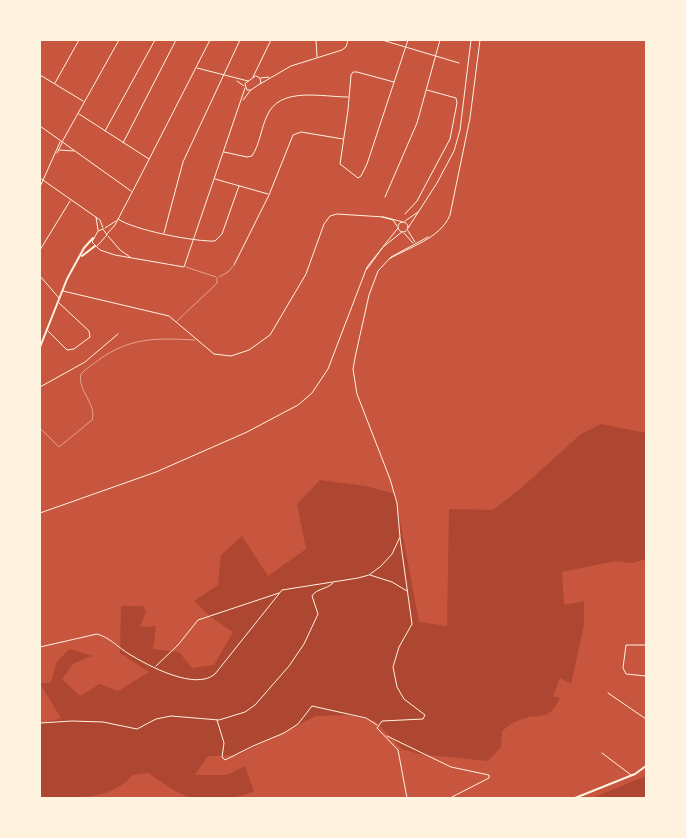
<svg xmlns="http://www.w3.org/2000/svg" width="686" height="838" font-family="'DM Sans',sans-serif">
  <rect width="100%" height="100%" fill="#c8553d"/>
  <g fill="#ae4732">
    <path d="M601,424L646,433V559L633,563L615,561L562,572L564,605L584,601V625L571,684L560,678L553,696L560,698C547,724 541,711 520,720C513,722 507,727 502,731L501,747L488,761L419,754L402,749L375,721L347,715L316,716L238,755L208,756L195,775H227L245,766L254,791C236,799 212,802 193,798C178,795 161,782 149,773L132,775C113,801 70,798 40,798V724L61,718L40,684L51,682L57,661L70,649L92,656L74,663L62,679L80,696L100,684L118,691L149,672L120,653L121,606H143L146,611L140,627L156,626L153,649L179,652L192,668L214,665L233,632L212,618L194,601L218,585L221,555L242,536L268,576L306,549L297,504L320,480L366,486L395,494L419,622L447,626L449,509L493,510L520,489L581,434Z"/>
    <path d="M646,776V798H592Z"/>
  </g>
  <g fill="none" stroke-linecap="round" stroke-linejoin="round">
    <g stroke="#fff3e0" stroke-width="0.5">
      <path d="M186,267L216,277"/>
      <path d="M219,277L228,272L233,266"/>
      <path d="M177,321L213,287L217,283V278"/>
      <path d="M40,428L59,447L92,420C97,404 77,390 81,374C86,368 94,364 100,359C131,337 158,338 195,340"/>
    </g>
    <g stroke="#fff3e0" stroke-width="1">
      <path d="M316,40L317,57"/>
      <path d="M382,40L459,63"/>
      <path d="M197,68L248,81"/>
      <path d="M40,75L83,101"/>
      <path d="M256,76L260,78L261,83L251,90H247L245,84Z"/>
      <path d="M253,77L271,40"/>
      <path d="M261,78L269,77"/>
      <path d="M237,81L244,86"/>
      <path d="M394,82L357,72H353L351,75L348,110L340,164L358,178L361,176L367,164L408,40"/>
      <path d="M55,83L79,40"/>
      <path d="M260,84L291,66L342,50L346,47L348,40"/>
      <path d="M243,100L250,91"/>
      <path d="M79,114L149,159"/>
      <path d="M40,126L131,191"/>
      <path d="M105,131L155,40"/>
      <path d="M62,142L119,40"/>
      <path d="M123,143L176,40"/>
      <path d="M59,150L74,151"/>
      <path d="M224,152L247,157L252,156C260,144 261,128 267,116C279,86 322,97 348,97"/>
      <path d="M57,153L62,143"/>
      <path d="M40,178L100,220L103,228"/>
      <path d="M215,179L268,194"/>
      <path d="M40,187L60,142"/>
      <path d="M385,197L417,123L440,40"/>
      <path d="M405,214L417,201L450,139L457,103L456,98L427,90"/>
      <path d="M96,217L98,230"/>
      <path d="M382,217L393,220L397,226"/>
      <path d="M118,219C133,230 196,242 215,241L222,234L239,186"/>
      <path d="M405,221L418,212"/>
      <circle cx="403" cy="227" r="5"/>
      <path d="M105,228L116,221"/>
      <path d="M408,228L437,183L454,151L460,130L471,40"/>
      <path d="M408,231L415,242"/>
      <path d="M164,233L183,162L240,40"/>
      <path d="M404,233L413,243"/>
      <path d="M107,234L115,225L140,177L210,40"/>
      <path d="M108,236L120,250L130,257"/>
      <path d="M97,246L107,235L103,229L98,231L92,242L100,250L115,255L184,267L245,88"/>
      <path d="M40,250L70,201"/>
      <path d="M389,259C409,247 440,239 450,215L470,118L480,40"/>
      <path d="M234,265L269,195L293,135L301,132L343,139"/>
      <path d="M367,269L383,247L402,232"/>
      <path d="M40,276L59,298"/>
      <path d="M63,291L169,316L214,354L231,356L249,350L270,335L306,274L324,224L330,216L337,214L384,217L403,222"/>
      <path d="M48,331L67,350L74,349L90,337L89,331L59,303"/>
      <path d="M40,387L85,362L118,334"/>
      <path d="M40,513L156,472L247,432L298,405L312,393L328,369L367,267L398,228"/>
      <path d="M400,538L412,624L399,647L393,667L397,687L404,699L425,715L423,719L382,721L377,728L398,750L407,798"/>
      <path d="M370,575L392,582L407,591"/>
      <path d="M646,645H626L623,668L626,674L646,676"/>
      <path d="M40,647L97,634C109,637 119,648 129,654C149,666 195,691 215,674L282,590L358,578L369,575L381,566L392,554L400,537L397,503L390,479L357,394L353,369L356,353L369,295L378,271L391,257L428,237"/>
      <path d="M156,666L178,645L198,620L279,593"/>
      <path d="M608,693L646,719"/>
      <path d="M217,720L224,743L222,757L225,760L253,746L284,733L298,724L312,706L366,718L377,725"/>
      <path d="M40,723L72,721L103,722L137,729L156,719L171,716L219,720L245,712L255,705L289,666L304,644L318,614L312,596C317,588 326,590 333,583"/>
      <path d="M387,736L451,767L489,775V778L450,798"/>
      <path d="M602,753L631,775"/>
    </g>
    <g stroke="#fff3e0" stroke-width="2">
      <path d="M82,256L95,246"/>
      <path d="M40,347L67,279L84,248L93,238"/>
    </g>
    <path stroke="#fff3e0" stroke-width="2" d="M575,798L635,774L646,766"/>
  </g>
  <rect width="686" height="838" fill="none" stroke="#fff3e0" stroke-width="82"/>
</svg>
